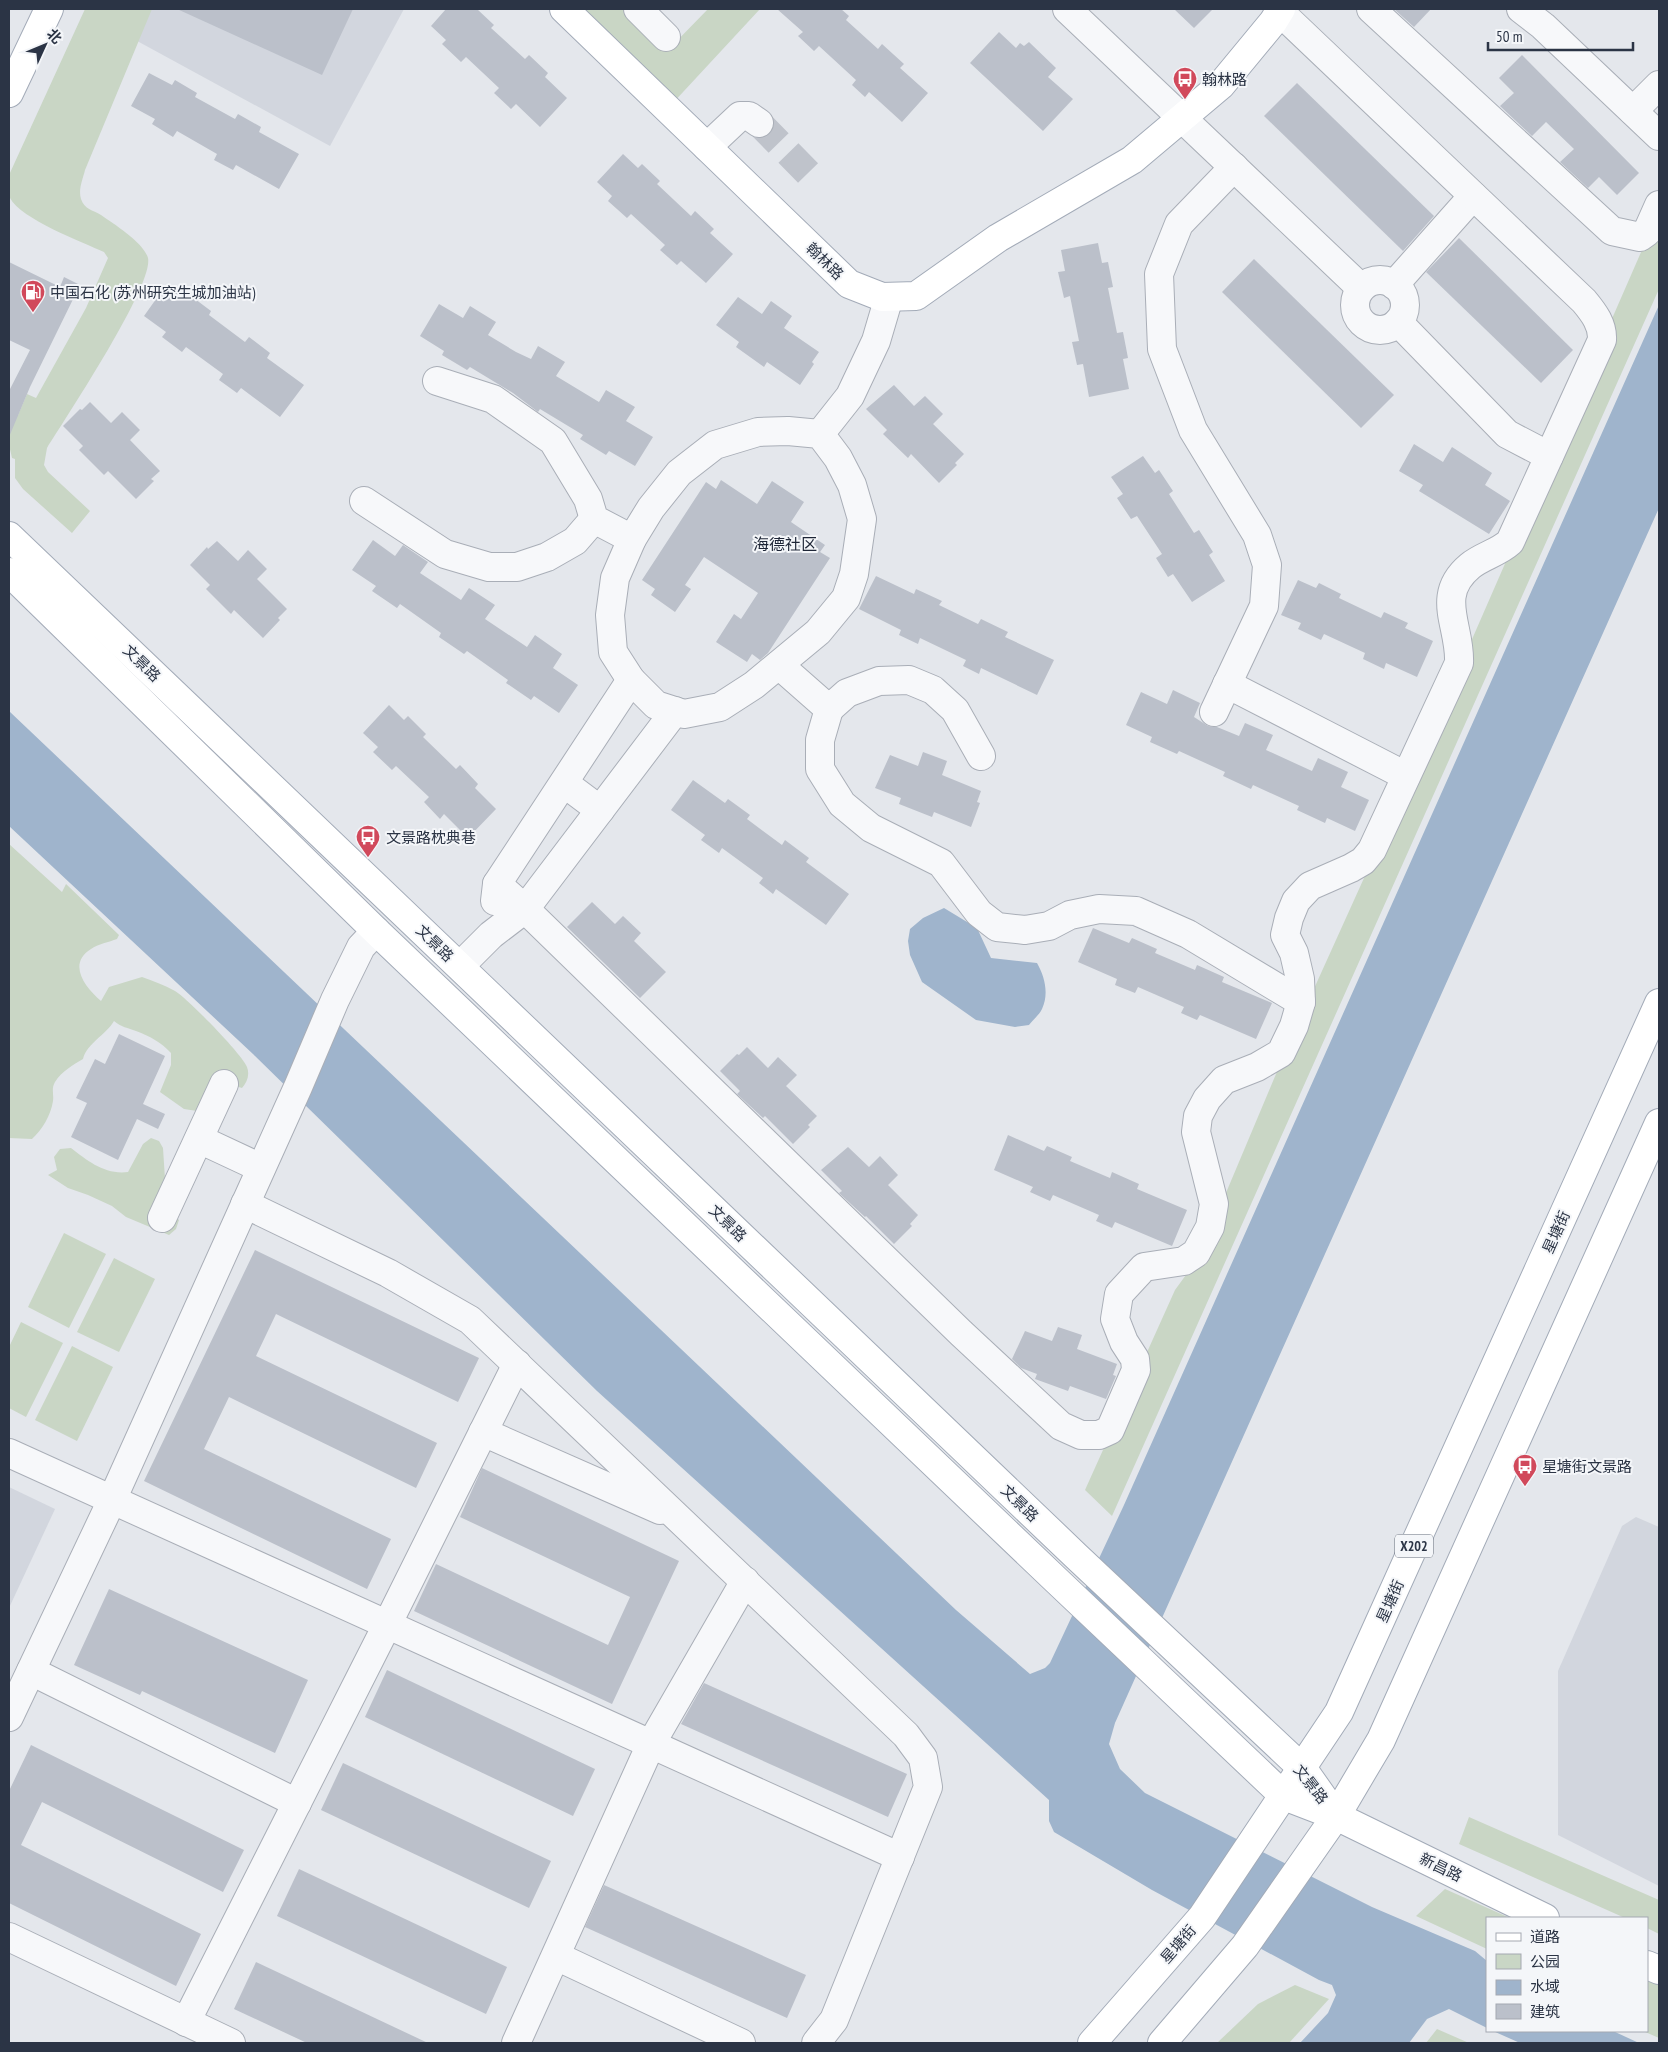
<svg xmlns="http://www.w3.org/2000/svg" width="1668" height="2052" font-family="'PT Sans Narrow','Noto Sans SC',sans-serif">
  <rect width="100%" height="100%" fill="#e4e7ec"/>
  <g fill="#d2d6de">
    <path d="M127,9H404L330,146L117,30Z"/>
    <path d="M9,1487L55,1509L9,1608Z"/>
    <path d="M1636,1517L1659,1527V1886L1558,1835V1671L1622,1526Z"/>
  </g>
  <g fill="#c9d6c5">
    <path d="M85,9H152L85,170C83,179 78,189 81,199C84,209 93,210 101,215C114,224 144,243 148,258C154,285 65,419 47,448L44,465L48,472L90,511L72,533L23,489L15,478V459L12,458L9,445V410L18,415L27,394L36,398L86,308L108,258L104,252C82,242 21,219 10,198C7,192 9,182 9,175Z"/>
    <path d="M572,9H628L670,48L708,9H760L671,105Z"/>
    <path d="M1659,211V289L1112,1516L1085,1490L1175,1290L1199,1257L1284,1055L1473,637Z"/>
    <path d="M9,844L62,892L66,884L119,935L117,939C109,942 98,944 91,949C67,964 85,987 101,1001L109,987L142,977C153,981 164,985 175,991C187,998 242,1054 247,1067C250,1075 247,1082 242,1088L229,1084L197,1111L184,1109L160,1092L171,1065V1053C162,1043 150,1036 136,1031C128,1028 121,1027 114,1021C106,1035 87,1043 83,1059C73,1065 62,1071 55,1082C51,1089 54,1094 53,1101C51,1115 42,1130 32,1139L9,1138Z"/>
    <path d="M151,1138L159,1141L163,1148L165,1179L175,1216L179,1220L176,1229L169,1235L126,1217L112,1206L88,1195L68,1188L48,1175L57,1170L54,1157L60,1149L71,1148C88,1161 105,1175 128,1172L143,1144Z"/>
    <path d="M64,1233L106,1254L69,1328L28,1307Z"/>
    <path d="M114,1258L155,1279L119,1352L77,1332Z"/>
    <path d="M21,1322L63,1343L26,1417L9,1408V1347Z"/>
    <path d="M72,1346L113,1367L77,1441L35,1420Z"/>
    <path d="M1469,1817L1659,1900V1934L1647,1928V1918H1625L1459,1844Z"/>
    <path d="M1445,1889L1510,1918H1487V1949L1416,1916Z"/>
    <path d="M1647,1979L1659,1984V2038L1643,2031H1647Z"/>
    <path d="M1295,1985L1329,1999L1289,2043H1217L1258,2004Z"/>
    <path d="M1437,2029L1469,2043H1426Z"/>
  </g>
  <g fill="#9fb4cc">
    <path d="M1659,305V508L1115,1723L1109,1744L1120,1769L1145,1793L1372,1907L1475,1951L1487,1961V2028L1449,2009L1427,2019L1409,2043H1300L1328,2013L1336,1995L1332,1985L1319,1980L1152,1890L1054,1832L1049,1821V1800L597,1391L253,1054L9,826V711L956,1610L1030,1674L1045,1668L1050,1663L1124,1505Z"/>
    <path d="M944,908L977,928L991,958L1037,963C1045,977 1049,994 1042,1009C1039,1015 1033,1020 1029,1025L1015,1027L976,1020L922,982L910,955L908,941L910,929L923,918Z"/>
    <path d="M1493,2031H1613L1639,2043H1520Z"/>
  </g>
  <g fill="#bbc0ca">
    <path d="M177,9H353L322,75Z"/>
    <path d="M446,9H477L494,25L491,28L525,59L529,55L548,73L545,77L567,98L540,127L516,104L511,109L494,93L499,88L466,57L461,62L442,44L446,40L431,26Z"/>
    <path d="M777,9H841L849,16L846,20L878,49L882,44L904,64L900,68L928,93L902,122L869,92L865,97L852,85L856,80L819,46L814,51L798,36L803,32Z"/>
    <path d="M1174,9H1213L1194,28Z"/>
    <path d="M1394,9H1431L1414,27Z"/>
    <path d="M999,32L1016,48L1020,43L1024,46L1029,42L1056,68L1048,77L1073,99L1043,131L970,63Z"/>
    <path d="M1522,55L1639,173L1617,195L1599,177L1588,188L1560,162L1574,149L1546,122L1532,136L1500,106L1514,93L1499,78Z"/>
    <path d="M149,73L172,85L175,80L197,93L195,97L235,119L238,114L261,127L259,132L299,154L279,189L236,165L233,170L214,160L217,154L177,131L173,137L152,124L155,119L131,106Z"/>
    <path d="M1297,83L1434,216L1403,251L1264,116Z"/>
    <path d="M623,154L638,168L642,164L660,181L657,184L691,216L695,211L714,229L710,233L733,254L706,283L681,261L677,265L660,250L665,245L631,214L627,218L608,201L612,196L597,182Z"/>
    <path d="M1459,238L1573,350L1541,383L1426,272Z"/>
    <path d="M1098,243L1102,263L1108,262L1113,287L1108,288L1117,333L1123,332L1128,358L1123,359L1129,389L1089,397L1083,364L1077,365L1072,342L1079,341L1070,296L1064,298L1058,272L1065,271L1061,250Z"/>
    <path d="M1254,259L1394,395L1361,428L1222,292Z"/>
    <path d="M9,262L60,287L64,277L80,285L30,387L9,437V391L30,350L9,340Z"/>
    <path d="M166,285L187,300L191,296L211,311L209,315L245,342L249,337L270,353L267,358L304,385L280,417L241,388L237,393L219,380L223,374L186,347L182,352L162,337L166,332L144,316Z"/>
    <path d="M738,297L762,314L771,301L792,316L784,328L819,352L812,362L814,364L800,385L767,362L764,367L736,347L739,342L716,325Z"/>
    <path d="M439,304L463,318L470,306L496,322L488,335L516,352L531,359L538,346L565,362L556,376L599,402L606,390L635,407L626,421L653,437L635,466L609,451L606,455L580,439L583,435L540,409L538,412L513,393L470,367L467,370L442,355L444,351L420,336Z"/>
    <path d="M894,385L914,406L925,396L943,414L933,424L964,454L955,463L957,465L939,483L911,454L908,458L883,434L887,430L866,409Z"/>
    <path d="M90,402L111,423L122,412L140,430L130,440L160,471L151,479L154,481L136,499L108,471L104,475L79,450L83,446L63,426L80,409L82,410Z"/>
    <path d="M1414,444L1443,462L1452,447L1492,473L1485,485L1510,501L1489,534L1419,491L1423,485L1399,471Z"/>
    <path d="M1143,456L1155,473L1159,470L1173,491L1169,494L1194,533L1199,530L1213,552L1209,555L1225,581L1192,602L1173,574L1168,577L1156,558L1162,554L1137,516L1131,519L1117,498L1123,494L1111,477Z"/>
    <path d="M721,480L757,504L772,481L804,502L791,522L825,545L820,552L830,558L768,653L760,660L752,654L747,662L716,642L734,614L741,619L758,593L704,557L685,585L691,589L675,612L651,595L655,589L642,580L706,482L716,489Z"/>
    <path d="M373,540L395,556L403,545L428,562L420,573L461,600L469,588L495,605L485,619L527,647L535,635L562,654L553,668L578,685L559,713L534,696L531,700L506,683L508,680L467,651L464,654L439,637L441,633L400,604L397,608L372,591L376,586L352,570Z"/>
    <path d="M217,541L238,561L248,550L267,569L257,579L287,609L278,618L280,620L263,638L234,610L231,614L206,589L210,585L190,565L207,547L208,549Z"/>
    <path d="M876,576L914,594L916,589L942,601L939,605L978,624L981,619L1008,632L1005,637L1054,660L1037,695L981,668L979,674L963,666L966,660L920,638L918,644L899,635L901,630L859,609Z"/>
    <path d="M1298,580L1316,588L1319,583L1341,594L1339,598L1381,618L1384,612L1408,623L1405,628L1433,641L1417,677L1386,663L1384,669L1363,659L1365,653L1324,634L1321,640L1298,629L1301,623L1281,615Z"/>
    <path d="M1173,690L1200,703L1194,717L1208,726L1217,727L1239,736L1245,723L1273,735L1266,750L1312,771L1318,758L1348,772L1341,787L1369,800L1355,831L1327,818L1325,823L1297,810L1299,806L1253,785L1251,789L1223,776L1225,772L1179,751L1177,754L1150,742L1152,737L1126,725L1141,692L1167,704Z"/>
    <path d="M389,705L404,720L408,716L426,734L423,737L456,769L460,765L478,784L475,788L496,809L468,838L444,814L440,819L424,802L429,797L396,766L392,770L373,752L378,747L363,733Z"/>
    <path d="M923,752L947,761L942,775L981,791L977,802L980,803L971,827L934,812L932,817L899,804L901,798L875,788L890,755L918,766Z"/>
    <path d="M693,780L725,803L728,799L750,815L747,819L782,845L785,840L809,858L806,862L849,894L826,925L776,889L773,894L759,883L763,878L722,848L719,853L701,840L705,835L671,810Z"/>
    <path d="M592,902L615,924L623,916L641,933L634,941L666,972L640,998L567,927Z"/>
    <path d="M1093,928L1129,943L1132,938L1157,949L1155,953L1195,970L1197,965L1224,977L1222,982L1272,1003L1256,1039L1200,1015L1197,1020L1181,1013L1184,1007L1138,987L1135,993L1115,985L1117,979L1078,962Z"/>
    <path d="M119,1034L165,1056L143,1104L165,1114L158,1129L137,1119L118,1160L71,1137L87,1103L76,1098L95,1059L105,1064Z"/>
    <path d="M747,1047L768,1068L778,1057L797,1075L786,1086L817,1116L808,1125L810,1127L793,1144L765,1116L763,1118L737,1094L740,1091L720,1071L737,1054L739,1055Z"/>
    <path d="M1008,1135L1044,1151L1047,1146L1072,1157L1070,1161L1110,1178L1112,1172L1139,1184L1137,1189L1187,1210L1172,1246L1115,1222L1112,1228L1096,1221L1099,1215L1053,1195L1050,1201L1030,1192L1033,1187L994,1170Z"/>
    <path d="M848,1147L869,1167L880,1156L898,1175L888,1185L918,1215L910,1224L912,1226L894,1244L866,1216L865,1217L839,1193L842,1191L821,1170Z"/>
    <path d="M255,1250L479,1358L458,1402L276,1314L256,1356L437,1443L416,1488L229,1397L204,1449L391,1539L367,1589L144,1481Z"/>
    <path d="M1058,1327L1082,1335L1077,1349L1117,1364L1113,1375L1116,1376L1106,1399L1070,1386L1068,1391L1035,1379L1037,1374L1021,1368L1012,1359L1025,1331L1052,1341Z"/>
    <path d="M482,1468L679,1561L612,1704L414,1611L436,1564L608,1645L630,1597L460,1517Z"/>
    <path d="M109,1589L308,1680L275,1753L142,1691L140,1695L74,1665Z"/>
    <path d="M387,1670L595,1769L573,1816L365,1717Z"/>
    <path d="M704,1683L907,1774L888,1817L681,1724Z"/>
    <path d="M31,1745L244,1850L223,1892L42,1802L21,1845L201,1934L176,1986L9,1903V1791Z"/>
    <path d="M343,1763L551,1861L529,1908L321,1810Z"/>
    <path d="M299,1869L507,1967L486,2014L277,1916Z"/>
    <path d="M604,1885L806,1975L787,2018L585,1927Z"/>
    <path d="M256,1962L428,2043H307L234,2009Z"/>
  </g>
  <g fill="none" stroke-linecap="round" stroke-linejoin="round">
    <path stroke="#bfc3cb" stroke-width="28" stroke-dasharray="28 14" stroke-linecap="butt" d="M759,123L814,179"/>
    <defs>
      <g id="minor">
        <path d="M638,9L666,37"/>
        <path d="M1067,9L1361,288"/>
        <path d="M1371,9L1612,231L1640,237L1647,232L1659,205"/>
        <path d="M1521,9L1543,26L1659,136"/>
        <path d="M1633,111L1659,85"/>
        <path d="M707,147L740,116H749L759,123"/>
        <circle cx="1380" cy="305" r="25"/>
        <path d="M1394,285L1473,196"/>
        <path d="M1398,322L1507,434L1549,456"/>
        <path d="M437,381L493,399L553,441L588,499L594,519L632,539"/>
        <path d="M820,434L838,458L852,485L862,519L854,574L846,598L818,632L754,685L720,707L684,714L656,705L631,680L613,652L610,615L615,578L632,539L651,508L679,473L715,445L758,432L788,431L820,434L850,396L876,341L889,297"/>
        <path d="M364,501L445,554L489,567H517L547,557L575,541L594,519"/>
        <path d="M779,665L829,709L847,693L879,681L909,680L933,690L955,710L981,756"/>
        <path d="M1227,684L1406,776"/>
        <path d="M829,709L820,740V769L842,804L871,828L941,863L979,913L997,927L1025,930L1049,926L1070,915L1099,909L1136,911L1188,934L1301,1002"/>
        <path d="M1214,712L1264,606L1267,565L1257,535L1193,430L1162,349L1159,274L1179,224L1234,167"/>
        <path d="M564,783L600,810"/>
        <path d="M497,884L525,909L961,1333L1061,1426L1081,1435H1099L1110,1430L1136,1370L1135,1359L1124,1342L1115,1319L1119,1294L1144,1267L1184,1261L1196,1253L1210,1227L1214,1204L1196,1132L1198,1116L1207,1099L1224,1080L1257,1067L1281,1053L1294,1026L1301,1002L1300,979L1294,953L1285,935L1289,918L1296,901L1310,886L1351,868L1363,861L1372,850L1459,663C1461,626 1434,596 1470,566C1482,556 1498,553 1510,542L1602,340C1603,325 1594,313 1584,301L1279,11"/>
        <path d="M495,901L497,884L631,680"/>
        <path d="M460,966L491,935L525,909L675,711"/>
        <path d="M199,1139L261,1168"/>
        <path d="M245,1204L388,1273L470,1320L906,1735L923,1758L928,1787L834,2020L816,2043"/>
        <path d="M162,1218L224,1084"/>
        <path d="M483,1432L660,1510"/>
        <path d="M9,1453L900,1857"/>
        <path d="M31,1671L297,1803"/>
        <path d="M9,1717L112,1500L298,1087L335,1000L361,947L376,931"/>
        <path d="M9,1937L231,2043"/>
        <path d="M556,1956L741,2043"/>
        <path d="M186,2022L387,1625L517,1364"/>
        <path d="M516,2043L651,1744L745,1581"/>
      </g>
      <g id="major">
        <path d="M564,9L849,284L882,297L916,296L998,238L1132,160L1221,85L1273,22L1281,9"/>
        <path d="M9,93L49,9"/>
        <path d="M9,536L1076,1556L1303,1769L1336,1816"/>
        <path d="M9,572L376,931L1055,1579L1284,1796L1336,1816L1545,1918"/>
        <path d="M1647,1965L1659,1970"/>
        <path d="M1092,2043L1202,1917L1339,1712L1659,1003"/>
        <path d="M1162,2043L1245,1946L1336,1816L1381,1740L1659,1123"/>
      </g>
    </defs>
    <use href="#minor" stroke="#a9aeb7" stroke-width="30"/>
    <use href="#major" stroke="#a3abb8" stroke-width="30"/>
    <use href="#minor" stroke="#f7f8fa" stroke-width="28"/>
    <use href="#major" stroke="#fff" stroke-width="28"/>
  </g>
  <defs>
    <symbol id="bus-pin" viewBox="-11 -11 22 30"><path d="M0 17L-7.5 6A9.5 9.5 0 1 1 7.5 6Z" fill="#d1495b" stroke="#f4f6f9"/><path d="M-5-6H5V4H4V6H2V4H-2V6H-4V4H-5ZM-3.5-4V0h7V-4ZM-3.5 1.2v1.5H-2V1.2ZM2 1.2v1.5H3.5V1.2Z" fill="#fff"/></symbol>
    <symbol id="fuel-pin" viewBox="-11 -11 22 30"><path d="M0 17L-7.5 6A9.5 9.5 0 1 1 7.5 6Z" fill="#d1495b" stroke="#f4f6f9"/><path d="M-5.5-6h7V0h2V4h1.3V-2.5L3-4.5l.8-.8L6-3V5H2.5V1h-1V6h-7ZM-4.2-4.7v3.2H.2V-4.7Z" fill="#fff"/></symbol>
  </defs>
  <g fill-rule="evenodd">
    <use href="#bus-pin" x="1171" y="65" width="28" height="38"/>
    <use href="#fuel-pin" x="19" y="278" width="28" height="38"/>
    <use href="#bus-pin" x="354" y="823" width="28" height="38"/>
    <use href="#bus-pin" x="1511" y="1452" width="28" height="38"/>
  </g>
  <g text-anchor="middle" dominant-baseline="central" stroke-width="4" stroke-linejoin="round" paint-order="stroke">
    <rect fill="#f4f6f9" stroke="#676e7b" stroke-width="1" x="1395" y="1534.5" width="38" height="23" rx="4"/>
    <g font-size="14" font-weight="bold" fill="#2b3445">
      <text x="1414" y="1546">X202</text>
    </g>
    <g font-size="15" fill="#2b3445" stroke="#f4f6f9" text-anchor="start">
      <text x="1202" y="79">翰林路</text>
      <text x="50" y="292">中国石化 (苏州研究生城加油站)</text>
      <text x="386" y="837">文景路枕典巷</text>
      <text x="1542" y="1466">星塘街文景路</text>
    </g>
    <g font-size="15" fill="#2b3445" stroke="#f4f6f9">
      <text transform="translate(825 261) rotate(44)">翰林路</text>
      <text transform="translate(142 663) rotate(44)">文景路</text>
      <text transform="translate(435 943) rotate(44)">文景路</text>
      <text transform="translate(728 1223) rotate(44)">文景路</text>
      <text transform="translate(1556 1232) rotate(-66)">星塘街</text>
      <text transform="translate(1020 1503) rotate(44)">文景路</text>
      <text transform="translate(1390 1601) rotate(-66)">星塘街</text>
      <text transform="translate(1311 1784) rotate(52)">文景路</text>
      <text transform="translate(1441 1867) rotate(26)">新昌路</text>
      <text transform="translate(1178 1944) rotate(-49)">星塘街</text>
    </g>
    <g font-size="16" fill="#1d2536" stroke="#f4f6f9">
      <text x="785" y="544">海德社区</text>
    </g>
  </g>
  <rect width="1668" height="2052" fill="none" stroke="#2b3445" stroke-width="20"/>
  <rect x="1486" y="1917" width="162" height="115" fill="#f4f6f9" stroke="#a4a8b1"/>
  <rect x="1496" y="1933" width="25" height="8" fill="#ffffff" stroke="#a4a8b1"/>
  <text x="1530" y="1942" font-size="15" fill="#2b3445">道路</text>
  <rect x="1496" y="1954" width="25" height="15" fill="#c9d6c5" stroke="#a4a8b1"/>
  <text x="1530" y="1967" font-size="15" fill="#2b3445">公园</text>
  <rect x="1496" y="1980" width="25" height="15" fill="#9fb4cc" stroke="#a4a8b1"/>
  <text x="1530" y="1992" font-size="15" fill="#2b3445">水域</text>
  <rect x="1496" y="2004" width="25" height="15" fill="#bbc0ca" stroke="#a4a8b1"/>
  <text x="1530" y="2017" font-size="15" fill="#2b3445">建筑</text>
  <g transform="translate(45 45) rotate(46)" stroke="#f4f6f9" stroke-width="4" paint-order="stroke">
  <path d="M0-4L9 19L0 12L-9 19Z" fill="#2b3445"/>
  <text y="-8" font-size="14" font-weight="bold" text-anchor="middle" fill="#2b3445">北</text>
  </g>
  <path d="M1488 42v8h145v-8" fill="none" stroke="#2b3445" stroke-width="2.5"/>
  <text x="1496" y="42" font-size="15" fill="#2b3445" stroke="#f4f6f9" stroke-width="4" paint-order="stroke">50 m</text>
</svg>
